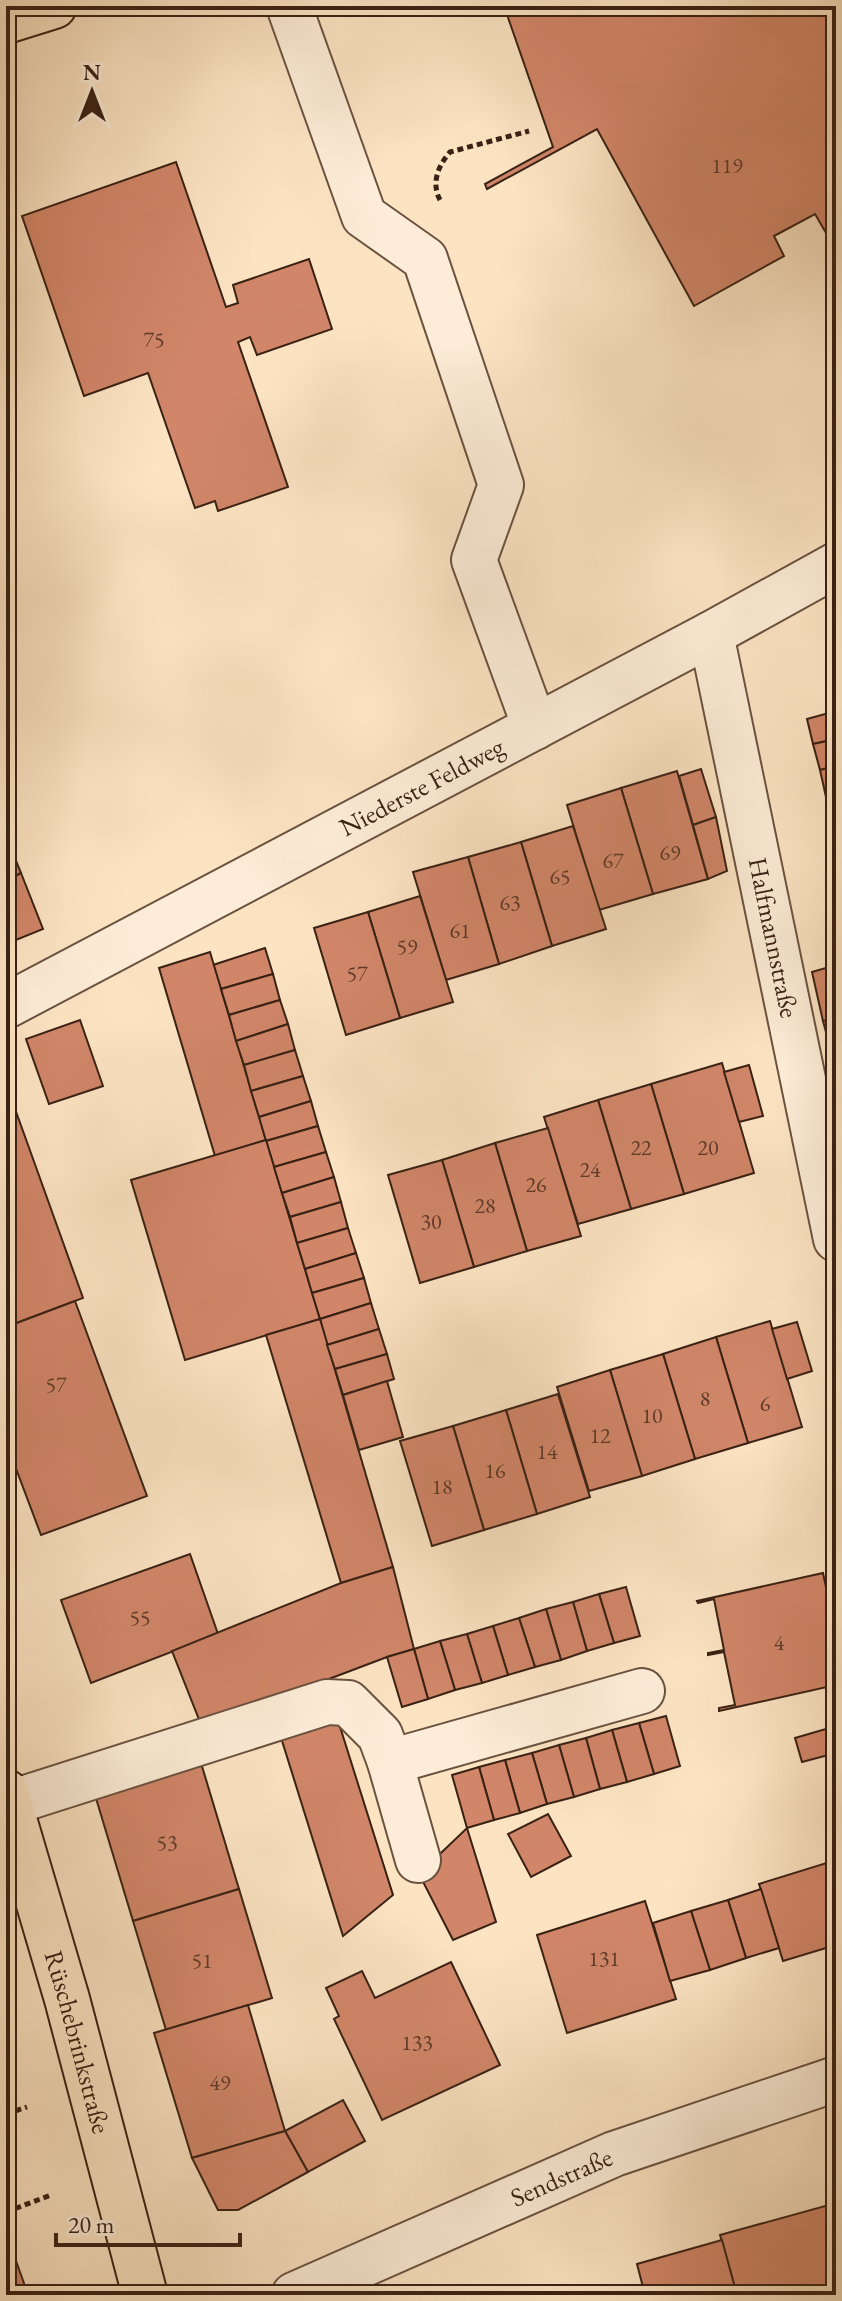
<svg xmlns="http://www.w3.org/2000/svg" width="842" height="2301" font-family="'EB Garamond',serif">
  <rect width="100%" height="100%" fill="#fce4c3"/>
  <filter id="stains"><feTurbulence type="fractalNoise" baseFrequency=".0025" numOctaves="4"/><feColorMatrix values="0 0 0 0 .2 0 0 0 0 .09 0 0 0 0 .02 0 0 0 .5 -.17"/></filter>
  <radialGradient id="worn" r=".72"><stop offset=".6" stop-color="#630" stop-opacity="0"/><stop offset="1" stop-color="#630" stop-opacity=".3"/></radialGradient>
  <g fill="#d18669" stroke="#392114" stroke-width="2">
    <path d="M504,6H824L822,7L836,35V228L826,233L815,214L774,236L784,256L694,306L597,129L487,189L485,184L553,147Z"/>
    <path d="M176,162L226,307L238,303L233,285L309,259L332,329L257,355L250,337L238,342L288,487L218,511L215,501L195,508L148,373L84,396L22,216Z"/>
    <path d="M836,711V739L813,744L807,719Z"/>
    <path d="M836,739V766L820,770L813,744Z"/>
    <path d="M836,766V794L826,797L820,770Z"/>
    <path d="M701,769L716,817L693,825L679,776Z"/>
    <path d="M677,771L708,879L653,894L621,788Z"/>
    <path d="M621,788L653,894L599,910L567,805Z"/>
    <path d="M836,794V821L832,822L826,797Z"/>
    <path d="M716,817L727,871L708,879L693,825Z"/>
    <path d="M573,826L606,929L552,946L521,842Z"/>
    <path d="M6,836L21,873L6,881Z"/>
    <path d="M521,842L552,946L499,964L468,857Z"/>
    <path d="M468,857L499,964L446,980L413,872Z"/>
    <path d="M21,873L43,929L6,944V881Z"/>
    <path d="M420,896L453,1002L400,1018L368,912Z"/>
    <path d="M368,912L400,1018L346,1035L314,928Z"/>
    <path d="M265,948L273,974L221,989L213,965Z"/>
    <path d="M210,952L266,1140L215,1156L159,968Z"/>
    <path d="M836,965V1019L823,1021L812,972Z"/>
    <path d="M273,974L280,1000L229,1015L221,989Z"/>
    <path d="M280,1000L288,1024L236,1041L229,1015Z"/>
    <path d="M836,1019V1069L823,1021Z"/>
    <path d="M80,1020L103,1086L49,1104L26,1039Z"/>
    <path d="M288,1024L295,1050L244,1065L236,1041Z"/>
    <path d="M295,1050L303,1076L251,1091L244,1065Z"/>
    <path d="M722,1063L754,1173L684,1194L651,1084Z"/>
    <path d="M749,1065L763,1116L739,1122L724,1072Z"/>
    <path d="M303,1076L311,1101L259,1117L251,1091Z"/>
    <path d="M651,1084L684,1194L631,1209L598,1100Z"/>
    <path d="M598,1100L631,1209L578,1224L544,1117Z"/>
    <path d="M311,1101L318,1126L266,1141L259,1117Z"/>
    <path d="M14,1106L83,1298L6,1327V1109Z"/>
    <path d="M318,1126L326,1152L274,1167L266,1141Z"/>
    <path d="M548,1128L581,1236L527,1251L495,1143Z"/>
    <path d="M266,1140L320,1319L185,1360L131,1180Z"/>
    <path d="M495,1143L527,1251L474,1267L442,1160Z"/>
    <path d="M326,1152L334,1177L282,1193L274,1167Z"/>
    <path d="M442,1160L474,1267L420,1283L388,1175Z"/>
    <path d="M334,1177L341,1202L290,1217L282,1193Z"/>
    <path d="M341,1202L348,1228L297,1243L290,1217Z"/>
    <path d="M348,1228L356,1253L305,1269L297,1243Z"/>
    <path d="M356,1253L364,1278L312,1293L305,1269Z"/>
    <path d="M364,1278L371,1303L320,1319L312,1293Z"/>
    <path d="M75,1301L147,1496L41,1535L6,1442V1327Z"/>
    <path d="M371,1303L379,1329L327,1345L320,1319Z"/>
    <path d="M320,1319L393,1567L341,1583L266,1335Z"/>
    <path d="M770,1321L802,1427L748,1443L716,1337Z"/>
    <path d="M797,1322L812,1371L787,1379L772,1329Z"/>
    <path d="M379,1329L387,1354L335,1369L327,1345Z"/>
    <path d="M716,1337L748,1443L695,1459L663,1354Z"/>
    <path d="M387,1354L394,1379L343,1395L335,1369Z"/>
    <path d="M663,1354L695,1459L642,1476L610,1370Z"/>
    <path d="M610,1370L642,1476L589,1491L557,1387Z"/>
    <path d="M387,1381L403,1437L359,1450L343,1395Z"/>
    <path d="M558,1394L590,1497L537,1514L506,1410Z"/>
    <path d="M506,1410L537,1514L484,1530L453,1426Z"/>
    <path d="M453,1426L484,1530L432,1546L400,1441Z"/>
    <path d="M190,1554L218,1634L91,1683L61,1600Z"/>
    <path d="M393,1567L414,1649L387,1657L202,1727L172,1651L341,1583Z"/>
    <path d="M823,1573L836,1635V1685L719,1711V1708L735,1705L724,1652L708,1655V1653L724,1650L714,1599L698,1603L697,1601Z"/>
    <path d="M626,1587L640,1636L614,1643L599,1594Z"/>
    <path d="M599,1594L614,1643L587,1651L573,1602Z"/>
    <path d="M573,1602L587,1651L561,1660L546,1609Z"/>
    <path d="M546,1609L561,1660L535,1667L519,1618Z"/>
    <path d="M519,1618L535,1667L508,1675L493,1626Z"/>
    <path d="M493,1626L508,1675L482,1683L467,1634Z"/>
    <path d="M467,1634L482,1683L455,1690L440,1641Z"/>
    <path d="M440,1641L455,1690L428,1699L414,1649Z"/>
    <path d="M414,1649L428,1699L402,1707L387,1657Z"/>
    <path d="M336,1714L393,1895L343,1936L278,1728Z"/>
    <path d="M666,1716L680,1766L654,1774L639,1723Z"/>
    <path d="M639,1723L654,1774L627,1782L612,1730Z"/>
    <path d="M836,1726V1753L802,1762L795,1738Z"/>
    <path d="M612,1730L627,1782L600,1789L586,1738Z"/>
    <path d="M586,1738L600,1789L574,1797L559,1745Z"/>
    <path d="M559,1745L574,1797L547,1804L532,1753Z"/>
    <path d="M532,1753L547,1804L520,1813L505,1760Z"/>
    <path d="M505,1760L520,1813L494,1820L479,1767Z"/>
    <path d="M201,1763L239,1889L133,1921L95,1795Z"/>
    <path d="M479,1767L494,1820L467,1828L452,1775Z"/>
    <path d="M548,1814L571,1856L531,1877L508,1834Z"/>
    <path d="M467,1828L496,1922L453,1940L419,1874Z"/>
    <path d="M836,1860V1945L783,1961L759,1884Z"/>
    <path d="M239,1889L272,1998L166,2030L133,1921Z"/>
    <path d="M761,1889L779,1948L746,1958L728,1900Z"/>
    <path d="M728,1900L746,1958L710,1970L691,1911Z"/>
    <path d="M645,1901L676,1999L567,2033L537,1935Z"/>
    <path d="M691,1911L710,1970L670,1981L653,1923Z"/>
    <path d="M451,1962L500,2065L382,2120L334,2019L339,2016L326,1988L362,1971L375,1998Z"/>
    <path d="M248,2005L285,2131L192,2158L154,2033Z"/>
    <path d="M343,2100L365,2141L308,2172L285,2131Z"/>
    <path d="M285,2131L308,2172L238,2210H218L192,2158Z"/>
    <path d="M836,2203V2295H737L720,2235Z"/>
    <path d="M6,2233L25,2286L6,2292Z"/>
    <path d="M722,2240L737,2295H645L637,2264Z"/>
  </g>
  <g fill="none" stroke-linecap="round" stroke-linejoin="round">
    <defs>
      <g id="minor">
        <path d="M289,6L364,216L425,259L501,485L474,560L535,727"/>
        <path id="s1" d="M711,634L836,1239"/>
        <path id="s2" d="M6,1006L711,634L836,565"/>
        <path d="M390,1762L418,1860"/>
        <path d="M10,1803L327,1702L348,1703L380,1735L390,1762L642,1691"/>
        <path id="s3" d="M294,2295L614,2154L836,2079"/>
      </g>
      <g id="major">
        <path d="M6,21L54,6"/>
        <path id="s4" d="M6,1792L67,1999L145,2295"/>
      </g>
    </defs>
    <use href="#minor" stroke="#6a5240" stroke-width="48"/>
    <use href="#major" stroke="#392114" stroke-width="48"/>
    <g stroke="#392114" stroke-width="5" stroke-dasharray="6 4" stroke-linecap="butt">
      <path d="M440,200C431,183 438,166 450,152L529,131"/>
      <path d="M6,2114L27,2107"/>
      <path d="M6,2212L51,2195"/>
    </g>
    <use href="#minor" stroke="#fdedd8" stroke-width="44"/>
    <use href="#major" stroke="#fce4c3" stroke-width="44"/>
  </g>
  <g text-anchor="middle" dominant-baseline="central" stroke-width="6" stroke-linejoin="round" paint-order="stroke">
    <g font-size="22" fill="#5f3a29">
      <text x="727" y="165">119</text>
      <text x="154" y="339">75</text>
      <text x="670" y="852">69</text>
      <text x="613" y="860">67</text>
      <text x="560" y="876">65</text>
      <text x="510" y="902">63</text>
      <text x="460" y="930">61</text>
      <text x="407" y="946">59</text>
      <text x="357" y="973">57</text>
      <text x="641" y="1147">22</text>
      <text x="708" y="1147">20</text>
      <text x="590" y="1169">24</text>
      <text x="536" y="1184">26</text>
      <text x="485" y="1205">28</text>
      <text x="431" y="1221">30</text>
      <text x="56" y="1384">57</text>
      <text x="705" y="1398">8</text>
      <text x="765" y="1403">6</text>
      <text x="652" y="1415">10</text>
      <text x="600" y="1435">12</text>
      <text x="547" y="1451">14</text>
      <text x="495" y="1470">16</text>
      <text x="442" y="1486">18</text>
      <text x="140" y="1617">55</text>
      <text x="779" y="1642">4</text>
      <text x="167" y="1842">53</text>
      <text x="604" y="1958">131</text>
      <text x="202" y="1960">51</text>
      <text x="417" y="2042">133</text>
      <text x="220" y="2082">49</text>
    </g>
    <g font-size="26" fill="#392114" stroke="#fdedd8">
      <text stroke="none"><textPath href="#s2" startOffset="470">Niederste Feldweg</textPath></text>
      <text stroke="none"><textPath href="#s1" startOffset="310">Halfmannstraße</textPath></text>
      <text stroke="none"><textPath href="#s4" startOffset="260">Rüschebrinkstraße</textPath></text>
      <text stroke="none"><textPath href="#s3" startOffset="292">Sendstraße</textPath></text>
    </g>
  </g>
  <rect width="842" height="2301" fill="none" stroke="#fce4c3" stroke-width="32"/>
  <rect x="8" y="8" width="826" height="2285" fill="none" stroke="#392114" stroke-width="4"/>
  <rect x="16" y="16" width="810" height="2269" fill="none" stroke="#392114" stroke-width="2"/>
  <g transform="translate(92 92)" stroke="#fdedd8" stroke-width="6" paint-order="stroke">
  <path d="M0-6L14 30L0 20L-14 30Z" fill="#392114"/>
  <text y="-12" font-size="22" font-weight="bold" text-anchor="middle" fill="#392114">N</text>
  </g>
  <path d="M56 2233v12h184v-12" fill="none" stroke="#392114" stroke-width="4"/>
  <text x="68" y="2233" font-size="24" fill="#392114" stroke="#fdedd8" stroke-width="6" paint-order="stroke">20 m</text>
  <rect width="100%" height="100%" filter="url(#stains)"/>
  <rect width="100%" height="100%" fill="url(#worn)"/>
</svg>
